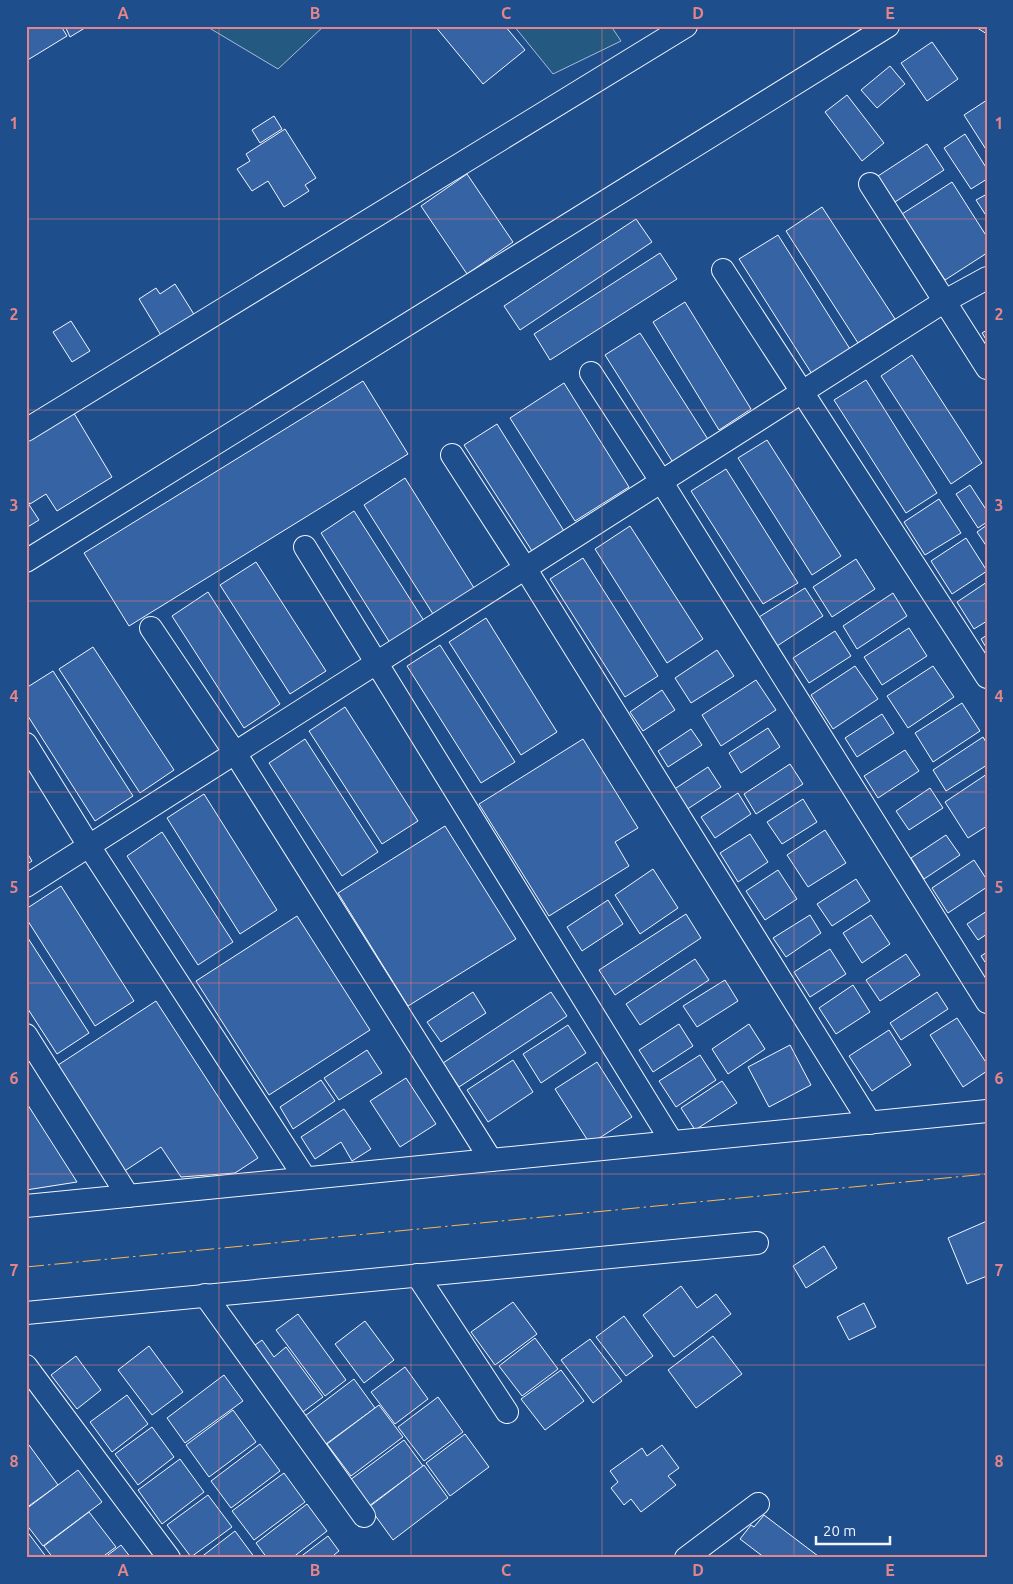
<svg xmlns="http://www.w3.org/2000/svg" width="1013" height="1584" font-family="Ubuntu,sans-serif">
  <rect width="100%" height="100%" fill="#1f4e8c"/>
  <g fill="#245a82" stroke="#a8bbd7">
    <path d="M206,26H324L278,69Z"/>
    <path d="M514,26H611L621,41L553,74Z"/>
  </g>
  <g fill="#3563a3" stroke="#f2f6ff">
    <path d="M26,26H61L67,36L26,61Z"/>
    <path d="M65,26H88L70,37Z"/>
    <path d="M435,26H505L525,50L483,84Z"/>
    <path d="M974,26H987V34Z"/>
    <path d="M932,42L958,79L927,101L901,63Z"/>
    <path d="M890,66L905,84L877,108L861,90Z"/>
    <path d="M847,95L884,143L862,161L825,112Z"/>
    <path d="M987,100V151L964,115Z"/>
    <path d="M274,116L282,129L260,143L252,130Z"/>
    <path d="M285,129L316,178L305,185L309,191L284,207L268,181L252,191L237,169L250,161L246,154Z"/>
    <path d="M965,134L987,169V179L971,189L944,148Z"/>
    <path d="M927,144L944,170L895,202L878,176Z"/>
    <path d="M467,174L513,242L467,274L421,206Z"/>
    <path d="M952,182L987,237V253L945,280L902,214Z"/>
    <path d="M987,194V217L976,200Z"/>
    <path d="M822,207L895,319L858,343L786,231Z"/>
    <path d="M636,219L652,242L520,330L504,306Z"/>
    <path d="M778,235L850,349L812,374L739,259Z"/>
    <path d="M660,253L677,279L550,360L534,334Z"/>
    <path d="M175,284L195,316L162,337L139,299L156,288L160,294Z"/>
    <path d="M685,302L751,409L719,430L653,322Z"/>
    <path d="M71,321L90,351L72,362L53,332Z"/>
    <path d="M987,330V341L982,333Z"/>
    <path d="M640,333L709,441L674,464L605,355Z"/>
    <path d="M912,355L982,463L951,484L881,376Z"/>
    <path d="M866,380L937,493L906,513L834,400Z"/>
    <path d="M363,381L408,454L129,626L84,553Z"/>
    <path d="M564,383L629,487L575,521L510,418Z"/>
    <path d="M72,410L112,477L57,511L46,494L30,504L26,499V439Z"/>
    <path d="M497,424L564,531L532,551L464,445Z"/>
    <path d="M767,440L841,556L812,575L738,458Z"/>
    <path d="M726,469L798,583L763,604L691,491Z"/>
    <path d="M405,478L474,588L433,614L364,505Z"/>
    <path d="M970,485L987,511V522L978,528L956,494Z"/>
    <path d="M939,499L961,533L925,555L904,522Z"/>
    <path d="M26,500L39,520L26,528Z"/>
    <path d="M354,511L426,624L392,646L321,533Z"/>
    <path d="M987,525V547L977,532Z"/>
    <path d="M630,526L703,639L667,663L595,549Z"/>
    <path d="M966,538L987,571L952,594L931,561Z"/>
    <path d="M583,558L658,676L625,697L550,579Z"/>
    <path d="M856,559L875,589L832,617L813,587Z"/>
    <path d="M256,562L326,671L290,694L220,585Z"/>
    <path d="M987,582V621L974,629L957,602Z"/>
    <path d="M805,588L823,616L777,646L759,617Z"/>
    <path d="M208,592L280,704L244,728L172,616Z"/>
    <path d="M893,593L907,616L857,649L843,626Z"/>
    <path d="M486,618L557,732L521,755L449,642Z"/>
    <path d="M909,628L927,656L882,685L864,657Z"/>
    <path d="M835,631L851,656L809,683L793,658Z"/>
    <path d="M987,635V649L981,639Z"/>
    <path d="M440,645L515,762L481,783L407,666Z"/>
    <path d="M93,647L174,770L140,793L59,669Z"/>
    <path d="M717,650L734,676L691,703L675,678Z"/>
    <path d="M855,666L878,699L833,729L811,695Z"/>
    <path d="M933,666L954,697L908,728L887,696Z"/>
    <path d="M53,671L133,796L95,821L26,713V688Z"/>
    <path d="M756,680L776,710L721,746L702,715Z"/>
    <path d="M662,690L675,710L643,731L630,712Z"/>
    <path d="M962,703L980,731L933,762L915,733Z"/>
    <path d="M345,707L418,821L382,844L309,731Z"/>
    <path d="M882,714L894,733L857,757L845,738Z"/>
    <path d="M768,728L780,747L741,773L729,753Z"/>
    <path d="M691,729L702,745L668,767L658,751Z"/>
    <path d="M983,737L987,744V765L946,791L933,770Z"/>
    <path d="M305,739L378,852L342,876L269,763Z"/>
    <path d="M583,739L638,828L615,842L629,866L549,916L479,804Z"/>
    <path d="M905,750L919,771L878,798L864,776Z"/>
    <path d="M790,764L803,784L756,814L744,794Z"/>
    <path d="M708,767L721,787L686,810L673,790Z"/>
    <path d="M987,774V826L968,838L945,802Z"/>
    <path d="M930,788L943,808L909,830L896,811Z"/>
    <path d="M738,793L751,814L715,838L701,817Z"/>
    <path d="M204,794L277,910L240,934L167,818Z"/>
    <path d="M803,799L817,822L782,844L767,822Z"/>
    <path d="M445,826L516,939L408,1006L338,893Z"/>
    <path d="M825,830L846,863L808,887L787,855Z"/>
    <path d="M162,832L233,942L198,965L127,856Z"/>
    <path d="M750,834L768,862L738,882L720,853Z"/>
    <path d="M946,835L960,855L924,879L911,858Z"/>
    <path d="M26,851L32,861L26,865Z"/>
    <path d="M974,860L987,880V887L948,913L932,888Z"/>
    <path d="M653,869L678,908L640,934L615,895Z"/>
    <path d="M778,870L797,899L765,920L746,891Z"/>
    <path d="M856,879L870,901L832,926L817,904Z"/>
    <path d="M61,886L134,1001L95,1026L26,918V909Z"/>
    <path d="M608,900L623,924L582,951L567,927Z"/>
    <path d="M987,911V934L978,940L967,924Z"/>
    <path d="M686,914L701,938L615,995L599,970Z"/>
    <path d="M810,915L821,933L786,957L773,938Z"/>
    <path d="M871,915L890,944L862,963L843,933Z"/>
    <path d="M297,916L370,1030L269,1095L196,981Z"/>
    <path d="M26,935L89,1033L57,1054L26,1006Z"/>
    <path d="M830,949L846,974L810,997L794,972Z"/>
    <path d="M987,952V965L981,956Z"/>
    <path d="M906,954L920,975L880,1001L866,980Z"/>
    <path d="M695,959L709,980L640,1025L626,1004Z"/>
    <path d="M725,980L738,1001L697,1027L683,1006Z"/>
    <path d="M853,985L870,1012L836,1034L819,1008Z"/>
    <path d="M473,992L486,1013L441,1042L427,1022Z"/>
    <path d="M551,992L567,1016L459,1087L443,1063Z"/>
    <path d="M937,992L948,1009L901,1040L890,1023Z"/>
    <path d="M156,1001L258,1158L235,1173L181,1177L161,1147L120,1174L52,1069Z"/>
    <path d="M957,1018L987,1064V1071L963,1087L930,1035Z"/>
    <path d="M679,1024L693,1046L653,1072L639,1050Z"/>
    <path d="M749,1024L765,1049L728,1074L712,1049Z"/>
    <path d="M568,1025L586,1053L541,1083L523,1054Z"/>
    <path d="M889,1030L911,1065L872,1091L849,1056Z"/>
    <path d="M790,1045L811,1085L769,1107L748,1067Z"/>
    <path d="M367,1050L382,1073L339,1100L324,1078Z"/>
    <path d="M700,1055L716,1080L676,1107L659,1081Z"/>
    <path d="M513,1060L533,1092L488,1122L467,1090Z"/>
    <path d="M597,1062L632,1117L590,1144L555,1089Z"/>
    <path d="M406,1078L436,1124L400,1147L370,1101Z"/>
    <path d="M321,1080L335,1101L293,1129L280,1107Z"/>
    <path d="M722,1081L737,1103L695,1130L681,1108Z"/>
    <path d="M26,1102L77,1182L26,1190Z"/>
    <path d="M344,1109L371,1149L352,1161L341,1142L315,1159L301,1137Z"/>
    <path d="M987,1221V1276L967,1284L948,1238Z"/>
    <path d="M824,1246L837,1268L806,1288L793,1266Z"/>
    <path d="M681,1286L697,1308L716,1294L731,1314L674,1357L643,1315Z"/>
    <path d="M513,1302L537,1334L495,1365L471,1332Z"/>
    <path d="M864,1303L876,1327L849,1340L837,1317Z"/>
    <path d="M298,1314L346,1380L325,1396L276,1330Z"/>
    <path d="M624,1316L653,1356L626,1376L596,1337Z"/>
    <path d="M365,1321L394,1360L364,1383L335,1344Z"/>
    <path d="M713,1336L742,1374L696,1408L668,1370Z"/>
    <path d="M535,1338L558,1369L522,1396L499,1366Z"/>
    <path d="M590,1339L622,1381L593,1403L561,1360Z"/>
    <path d="M262,1340L274,1357L286,1347L323,1397L300,1414L251,1348Z"/>
    <path d="M149,1346L183,1392L152,1415L118,1370Z"/>
    <path d="M76,1356L101,1390L77,1409L51,1375Z"/>
    <path d="M405,1367L428,1399L395,1424L371,1392Z"/>
    <path d="M561,1370L584,1401L545,1430L521,1399Z"/>
    <path d="M224,1375L243,1401L185,1443L167,1418Z"/>
    <path d="M354,1379L375,1408L326,1444L305,1416Z"/>
    <path d="M127,1395L148,1424L112,1452L90,1422Z"/>
    <path d="M438,1397L463,1432L424,1461L398,1427Z"/>
    <path d="M379,1405L403,1437L351,1476L327,1444Z"/>
    <path d="M233,1410L256,1442L209,1477L186,1445Z"/>
    <path d="M152,1427L174,1457L138,1485L115,1454Z"/>
    <path d="M465,1434L489,1467L450,1496L426,1463Z"/>
    <path d="M404,1440L423,1466L369,1506L350,1480Z"/>
    <path d="M260,1444L280,1471L231,1508L211,1481Z"/>
    <path d="M29,1445L58,1485L26,1508V1447Z"/>
    <path d="M662,1445L679,1468L668,1476L676,1485L641,1512L631,1499L624,1505L611,1488L618,1482L610,1471L642,1448L647,1456Z"/>
    <path d="M180,1459L204,1492L162,1524L138,1490Z"/>
    <path d="M424,1465L448,1498L393,1540L369,1507Z"/>
    <path d="M78,1470L102,1502L43,1546L26,1524V1509Z"/>
    <path d="M284,1473L305,1502L254,1540L232,1511Z"/>
    <path d="M208,1495L232,1527L191,1557L167,1525Z"/>
    <path d="M307,1504L327,1531L292,1558H267L256,1543Z"/>
    <path d="M89,1512L116,1547L101,1558H53L44,1546Z"/>
    <path d="M764,1515L818,1556L817,1558H765L740,1539L751,1525L754,1527Z"/>
    <path d="M26,1530L47,1558H26Z"/>
    <path d="M235,1531L255,1558H200Z"/>
    <path d="M328,1536L339,1551L334,1555L336,1558H299Z"/>
    <path d="M121,1545L131,1558H104Z"/>
  </g>
  <g fill="none" stroke-linecap="round" stroke-linejoin="round">
    <defs>
      <g id="street">
        <path d="M870,184L987,368"/>
        <path d="M723,270L987,677"/>
        <path d="M591,373L661,481L987,1002"/>
        <path d="M26,430L686,26"/>
        <path d="M452,455L525,568L870,1123"/>
        <path d="M305,547L672,1142"/>
        <path d="M26,561L888,26"/>
        <path d="M151,628L235,753L491,1160"/>
        <path d="M26,744L89,846L305,1178"/>
        <path d="M26,886L945,301L987,278"/>
        <path d="M26,1035L128,1196"/>
        <path d="M26,1206L987,1111"/>
        <path d="M417,1275L507,1412"/>
        <path d="M205,1295L364,1516"/>
        <path d="M26,1313L757,1243"/>
        <path d="M26,1366L169,1558"/>
        <path d="M686,1558L758,1504"/>
      </g>
    </defs>
    <use href="#street" stroke="#f2f6ff" stroke-width="24"/>
    <use href="#street" stroke="#1f4e8c" stroke-width="22"/>
    <path stroke="#ffb74d" stroke-width="1" stroke-dasharray="18 4 2.5 4" stroke-linecap="butt" d="M26,1267L987,1174"/>
  </g>
  <path fill="none" stroke="#e38589" stroke-width="1" stroke-opacity="0.55" d="M219,26V1558M411,26V1558M602,26V1558M794,26V1558M26,219H987M26,410H987M26,601H987M26,792H987M26,983H987M26,1174H987M26,1365H987"/>
  <rect width="1013" height="1584" fill="none" stroke="#1f4e8c" stroke-width="55"/>
  <path d="M816 1536v8h74v-8" fill="none" stroke="#f2f6ff" stroke-width="2.5"/>
  <text x="823" y="1536" font-size="15" fill="#f2f6ff" stroke="#1f4e8c" stroke-width="4" paint-order="stroke">20 m</text>
  <rect x="28" y="28" width="958" height="1528" fill="none" stroke="#e38589" stroke-width="2"/>
  <g font-size="16" text-anchor="middle" font-weight="bold" fill="#e38589">
    <text x="123" y="19">A</text>
    <text x="315" y="19">B</text>
    <text x="506" y="19">C</text>
    <text x="698" y="19">D</text>
    <text x="890" y="19">E</text>
    <text x="14" y="129">1</text>
    <text x="999" y="129">1</text>
    <text x="14" y="320">2</text>
    <text x="999" y="320">2</text>
    <text x="14" y="511">3</text>
    <text x="999" y="511">3</text>
    <text x="14" y="702">4</text>
    <text x="999" y="702">4</text>
    <text x="14" y="893">5</text>
    <text x="999" y="893">5</text>
    <text x="14" y="1084">6</text>
    <text x="999" y="1084">6</text>
    <text x="14" y="1276">7</text>
    <text x="999" y="1276">7</text>
    <text x="14" y="1467">8</text>
    <text x="999" y="1467">8</text>
    <text x="123" y="1576">A</text>
    <text x="315" y="1576">B</text>
    <text x="506" y="1576">C</text>
    <text x="698" y="1576">D</text>
    <text x="890" y="1576">E</text>
  </g>
</svg>
